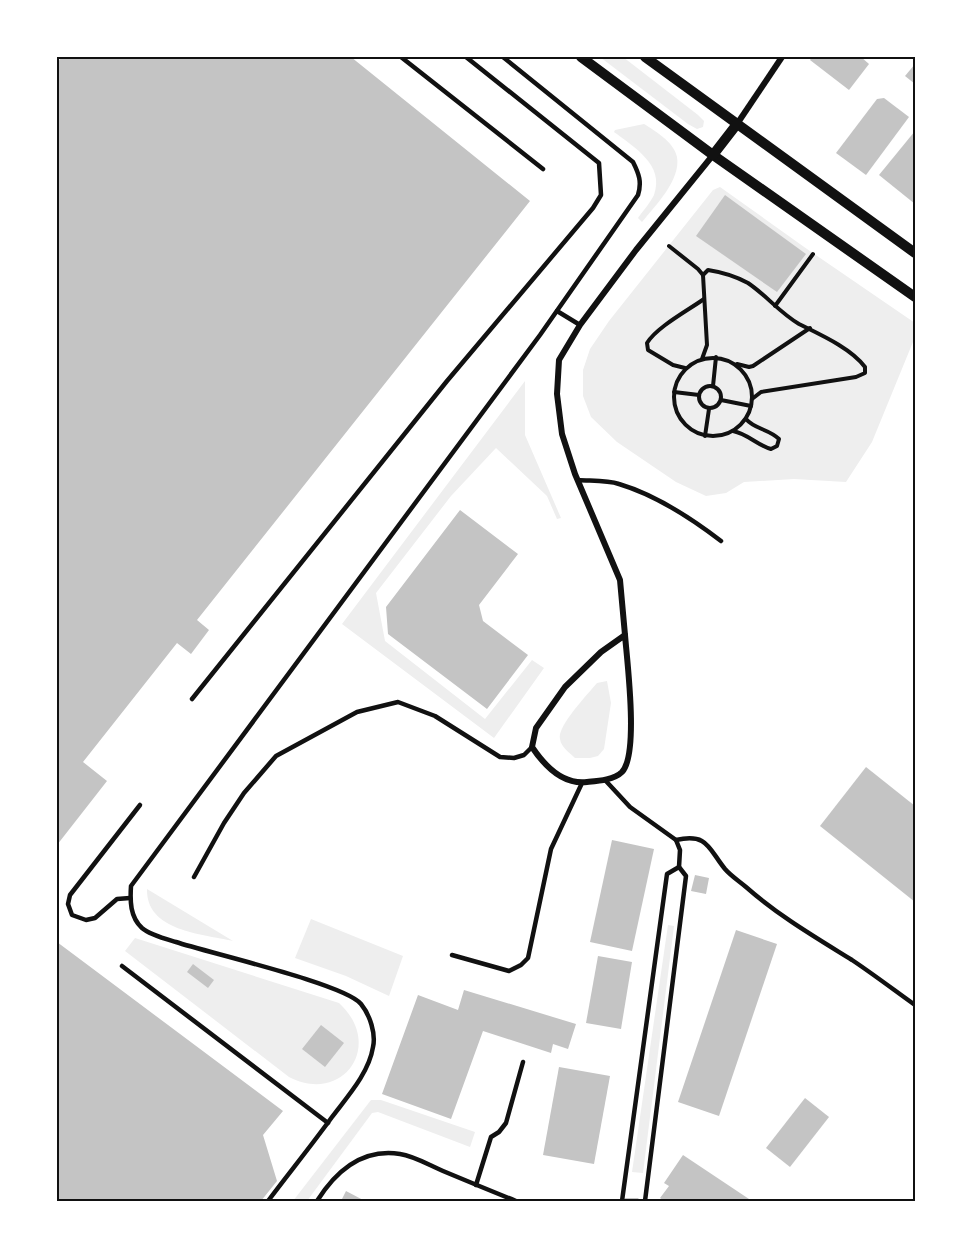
<svg xmlns="http://www.w3.org/2000/svg" width="972" height="1258" font-family="'Varela Round',sans-serif">
  <rect width="100%" height="100%" fill="#fff"/>
  <g fill="#eee">
    <path d="M600,57H623L698,115L704,121L703,127L697,129L688,124Z"/>
    <path d="M644,124C655,131 674,142 677,157C681,180 655,206 642,222L638,218C643,211 650,203 654,195C665,165 634,147 614,132L615,130Z"/>
    <path d="M720,187L807,249L915,323V337L872,442L846,482L794,479L744,482L726,493L706,496L676,482L617,442L591,417L583,396V370L590,349L609,321L713,190Z"/>
    <path d="M525,381V435L561,518L557,519L547,496L496,448L451,496L376,593L385,641L485,719L532,660L544,668L494,738L342,624Z"/>
    <path d="M607,681L611,703L604,749L598,756L590,758H575C570,753 561,747 560,739C557,726 588,694 597,683Z"/>
    <path d="M147,889L233,941C202,934 146,931 147,889Z"/>
    <path d="M311,919L403,956L389,996L346,976L295,958Z"/>
    <path d="M668,925L674,926L643,1173L632,1172Z"/>
    <path d="M135,938L339,1003C385,1045 343,1105 289,1077L125,951Z"/>
    <path d="M371,1100H381L475,1132L470,1147L378,1112L372,1113L307,1201H293Z"/>
  </g>
  <g fill="#c4c4c4">
    <path d="M62,57H351L530,201L197,620L209,630L191,654L177,643L83,762L107,781L57,845V63Z"/>
    <path d="M812,57H861L869,64L849,90L810,60Z"/>
    <path d="M915,64V84L905,76Z"/>
    <path d="M884,98L909,117L866,175L836,153L877,99Z"/>
    <path d="M915,131V204L879,175Z"/>
    <path d="M725,195L806,254L777,292L696,236Z"/>
    <path d="M460,510L518,554L479,605L483,621L528,655L487,709L388,634L386,607Z"/>
    <path d="M866,767L915,806V902L820,826Z"/>
    <path d="M612,840L654,849L632,951L590,942Z"/>
    <path d="M695,875L709,878L706,894L691,891Z"/>
    <path d="M736,930L777,944L719,1116L678,1102Z"/>
    <path d="M57,942L283,1111L263,1135L277,1181L261,1201H57Z"/>
    <path d="M598,956L632,962L621,1029L586,1023Z"/>
    <path d="M193,964L214,980L208,988L187,972Z"/>
    <path d="M464,990L576,1024L568,1049L553,1044L551,1053L483,1031L451,1119L382,1094L418,995L458,1010Z"/>
    <path d="M321,1025L344,1043L325,1067L302,1049Z"/>
    <path d="M559,1067L610,1076L594,1164L543,1155Z"/>
    <path d="M805,1098L829,1117L790,1167L766,1148Z"/>
    <path d="M683,1155L752,1201H664L660,1198L669,1186L664,1183Z"/>
    <path d="M346,1191L365,1201H341Z"/>
  </g>
  <g fill="none" stroke-linecap="round" stroke-linejoin="round">
    <g stroke="#111" stroke-width="4">
      <path d="M669,246L698,269L703,275L707,345L702,359"/>
      <path d="M703,275L708,270C721,272 737,277 748,283C766,295 780,313 799,324C819,334 851,348 865,367V373L856,377L761,392L752,399"/>
      <path d="M775,306L813,254"/>
      <circle cx="713" cy="397" r="39"/>
      <path d="M737,364L749,367L753,366L810,328"/>
      <path d="M685,368L673,365L648,350L647,343C657,327 687,311 704,299"/>
      <circle cx="710" cy="397" r="11"/>
      <path d="M713,386L716,357"/>
      <path d="M674,392L699,395"/>
      <path d="M721,400L751,406"/>
      <path d="M733,431C748,434 757,445 771,449L777,446L779,439C769,429 754,429 746,419"/>
      <path d="M705,436L709,409"/>
    </g>
    <g stroke="#111" stroke-width="4.5">
      <path d="M401,57L543,169"/>
      <path d="M557,311L580,325"/>
      <path d="M578,480C591,481 607,480 619,484C656,495 691,518 721,541"/>
      <path d="M192,699L447,381L593,208L601,195L599,163L466,57"/>
      <path d="M605,780L630,807L676,840L680,850L679,867L686,876L645,1201"/>
      <path d="M676,840C708,833 708,848 725,869C731,876 739,881 746,887C779,916 815,937 852,960C873,974 894,990 915,1005"/>
      <path d="M194,877L224,823L244,793L276,756L357,712L398,702L435,716L500,757L514,758L524,755L532,747"/>
      <path d="M130,898L117,899L95,918L86,920L72,915L68,904L70,895L140,805"/>
      <path d="M452,955L509,971L521,965L528,958L551,849L582,783"/>
      <path d="M122,966L328,1123"/>
      <path d="M476,1185L491,1137L499,1132L506,1123L523,1062"/>
      <path d="M268,1201C289,1173 311,1146 332,1117C347,1097 369,1073 373,1047C376,1034 370,1015 361,1004C345,984 209,953 176,942C166,939 150,935 142,928C130,917 130,901 131,886L540,335L638,195C642,182 639,174 633,162L503,57"/>
      <path d="M317,1201C336,1171 362,1148 400,1154C414,1156 429,1165 443,1171C467,1181 491,1191 516,1201"/>
      <path d="M622,1201L667,874L679,867"/>
      <path d="M625,1201H638"/>
    </g>
    <g stroke="#111" stroke-width="6">
      <path d="M737,124L782,57"/>
      <path d="M625,635L620,580L575,474L562,434L557,394L559,360L580,325L636,250L713,155"/>
      <path d="M625,635C627,661 639,754 622,772C614,780 598,781 587,782C563,785 544,765 532,747L536,728L565,687L601,652Z"/>
    </g>
    <g stroke="#111" stroke-width="10">
      <path d="M581,57L713,155L915,297"/>
      <path d="M645,57L915,253"/>
      <path d="M713,155L737,124"/>
    </g>
  </g>
  <rect width="972" height="1258" fill="none" stroke="#ffffff" stroke-width="117"/>
  <rect x="58" y="58" width="856" height="1142" fill="none" stroke="#111" stroke-width="2"/>
</svg>
